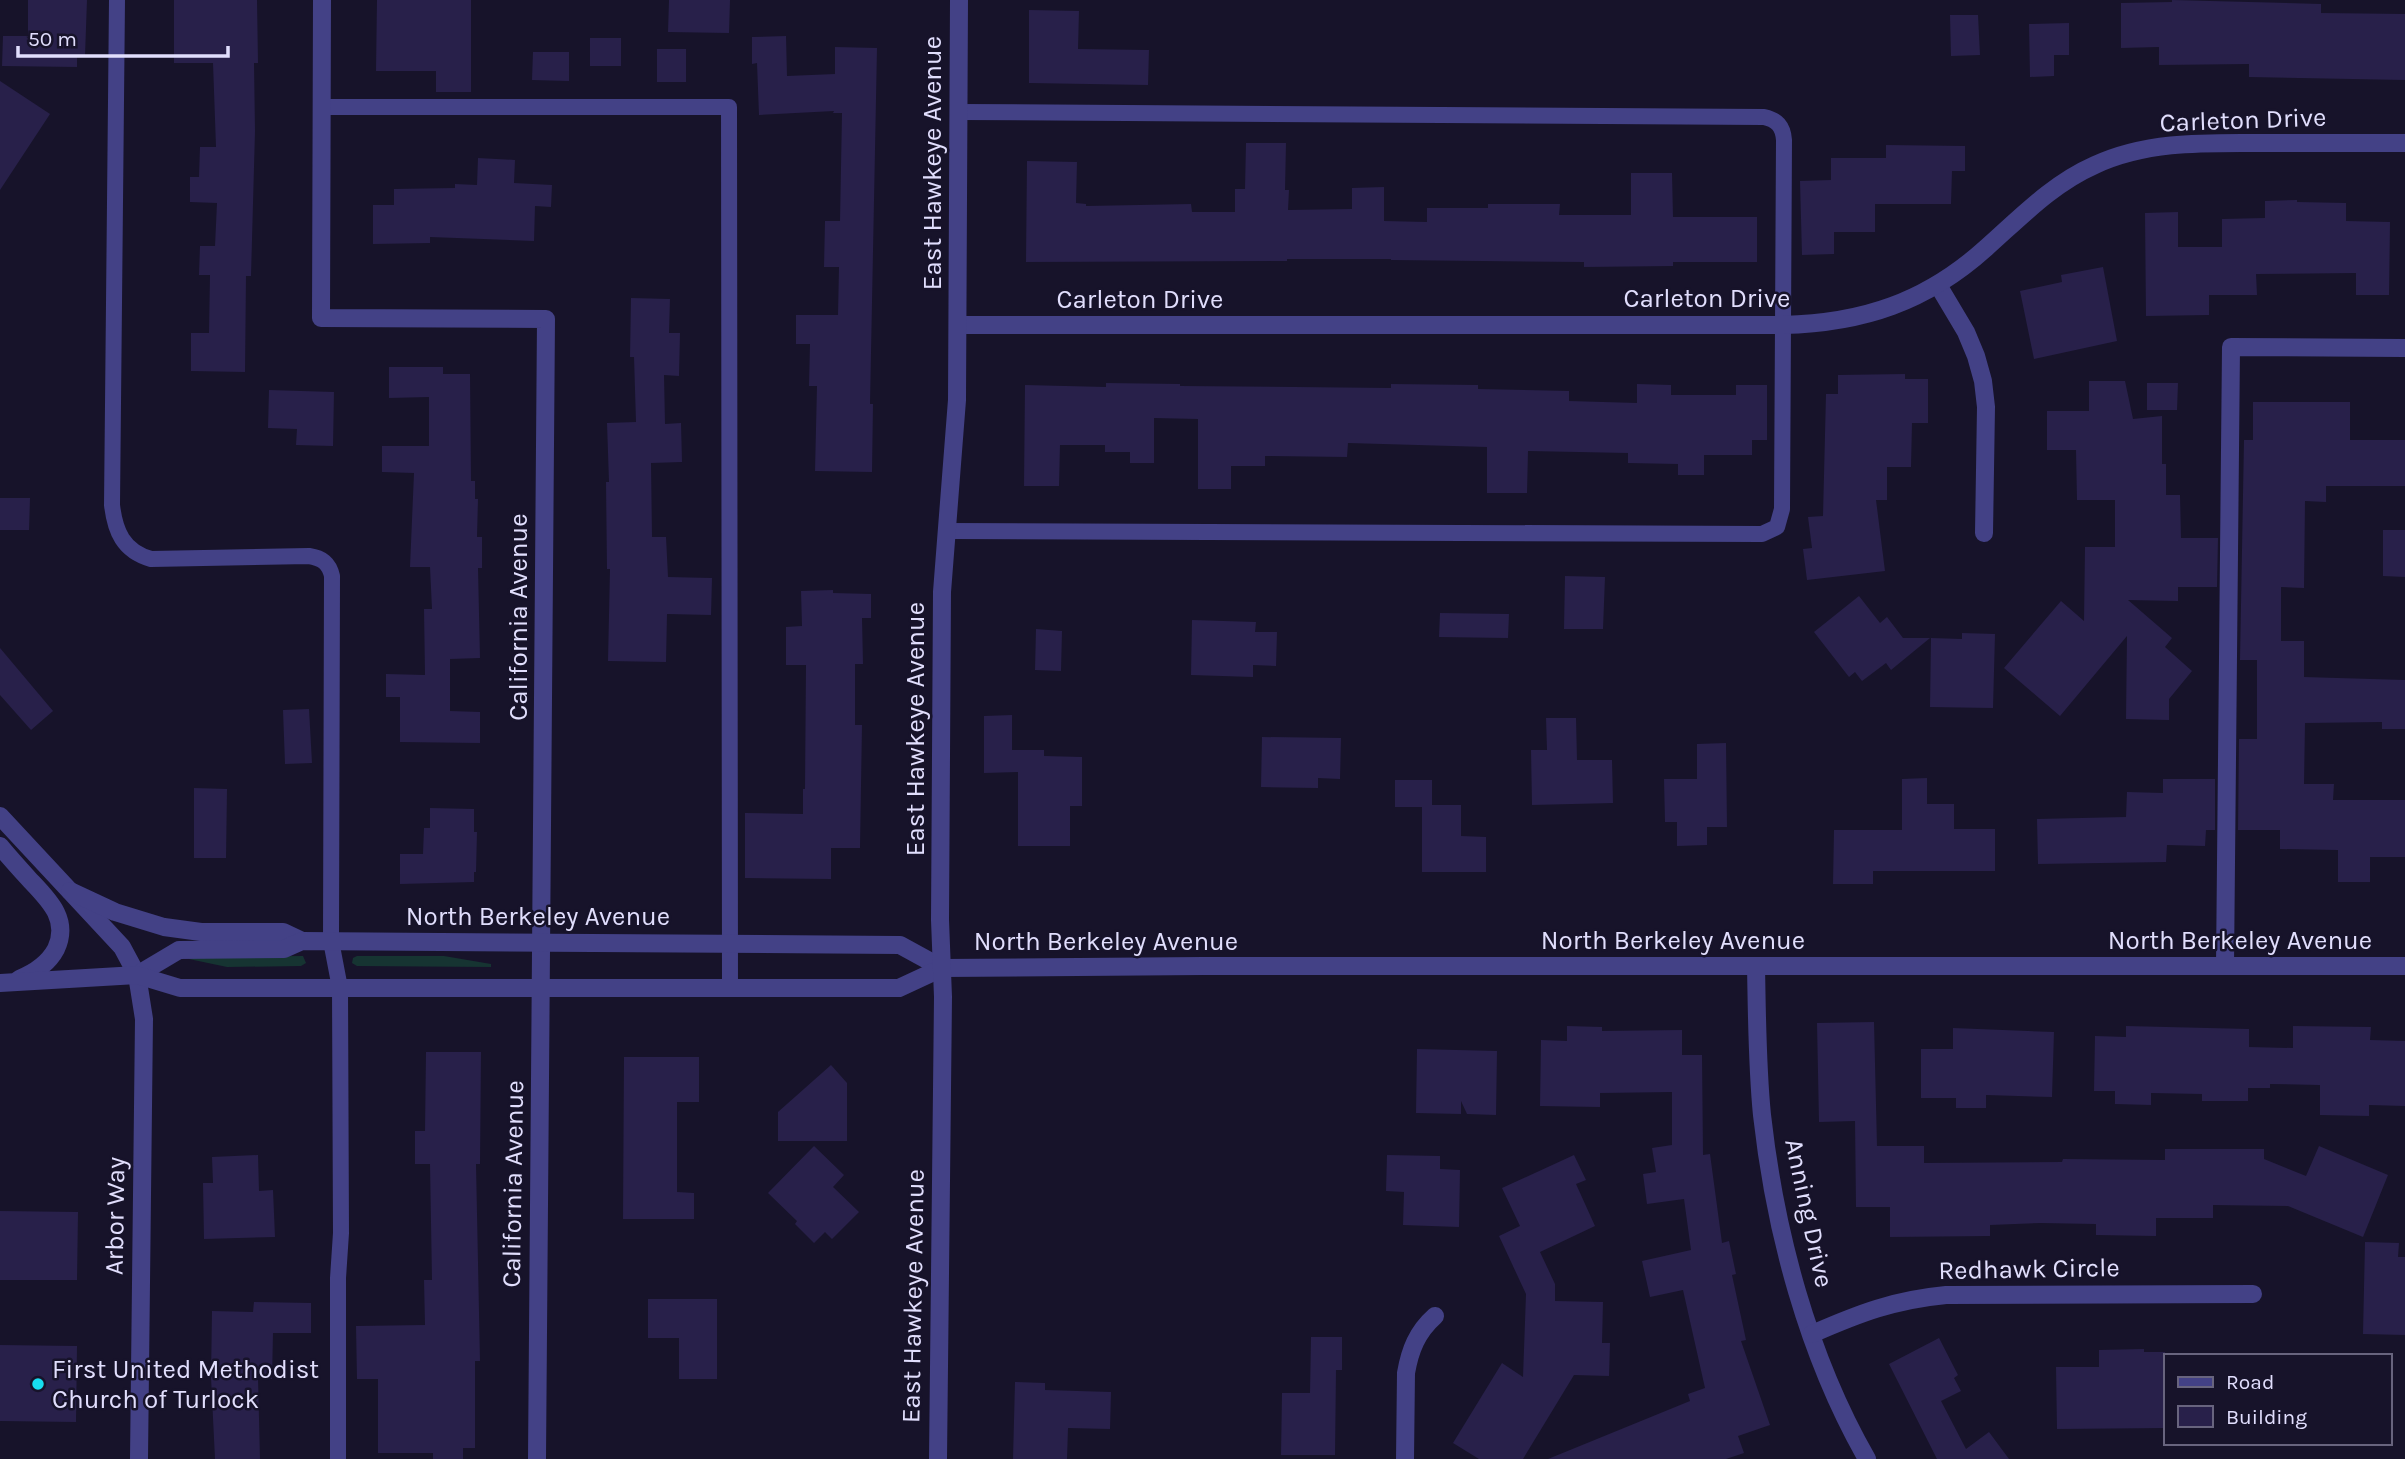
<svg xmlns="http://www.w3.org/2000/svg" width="2405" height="1459" font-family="Karla,sans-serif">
  <rect width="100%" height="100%" fill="#17132a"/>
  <g fill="#163432">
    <path d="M303,956L306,963L301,966L227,967L189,959V957Z"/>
    <path d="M357,956H444L491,964V967L357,966L352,963L353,958Z"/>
  </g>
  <g fill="#28204a">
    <path d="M28,0H87L85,56H77V67L2,66L3,36H28Z"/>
    <path d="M174,0H257L258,63H254L255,131L251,276H246L245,372L191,371V333H209L210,275H199L200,246H215L217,203L190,202V177H199L200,147H216L213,63H174Z"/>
    <path d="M377,0H471V92H436V71H376Z"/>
    <path d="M669,0H730L729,33L668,32Z"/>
    <path d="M2172,0L2321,4V13L2405,14V80L2249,77V64L2159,65V47L2121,48V3L2172,2Z"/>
    <path d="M1029,10L1079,11L1078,49L1149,50L1148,85L1029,83Z"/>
    <path d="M1950,15H1978L1980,55L1951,56Z"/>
    <path d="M2069,23V55H2054V76L2030,77L2029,24Z"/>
    <path d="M786,36L787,76L835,74V47L877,48L870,404H873L872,472L815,471L817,386H809L810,344H796V315H838L839,267H824L825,221H840L842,113H833L834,111L759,115L757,63L752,64V37Z"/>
    <rect x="590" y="38" width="31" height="28"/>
    <rect x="657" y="49" width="29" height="33"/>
    <path d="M533,52H569V81L532,80Z"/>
    <path d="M0,81L50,114L0,190Z"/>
    <path d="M1246,143H1286L1285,190H1289L1288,210L1352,209V188L1384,187V221L1427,222V208H1488V204H1560L1559,215H1631V173H1672L1673,217H1757V262H1673V266L1584,267V262L1391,260V259H1287V261L1026,262L1027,161L1077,162L1076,203L1086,204V206L1191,204L1192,212H1235V189H1245Z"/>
    <path d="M1886,145L1965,146V171H1952L1951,204H1875V232H1834V254L1802,255L1800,181L1831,180V158H1886Z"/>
    <path d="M478,158L515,160L514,183L552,185L551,207L535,206L534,241L430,237V243L373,244V205H394V189L455,188V184L477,185Z"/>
    <path d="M2297,200V202L2346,203V221L2390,222L2389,295H2356V273L2256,274L2257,295H2209V315L2146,316L2145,213L2178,212V247H2222V219L2265,218V201Z"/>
    <path d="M2103,267L2117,341L2034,359L2020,291L2062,282L2061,275Z"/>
    <path d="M631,298L670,299L669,333H680L679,376L664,375L665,424L681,423L682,462L651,463L652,537H666L668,577L712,578L711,615L667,614L666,662L608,661L610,569H607L606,482H609L607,423L636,422L634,357H630Z"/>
    <path d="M389,367H443V374H470L471,481H475V499H478L477,537H482V568H478L480,658L450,659V711L480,712V743L400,742V697H386V674L425,675L424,609H432L430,567H410L414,473L382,472V446H429V397L389,398Z"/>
    <path d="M1905,374V379H1928V423H1912L1911,467H1887V500H1876L1885,571L1807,580L1803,549L1812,548L1808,517L1823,516L1826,394H1838V375Z"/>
    <path d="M2089,381H2125L2133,419L2162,416V464H2166V495H2180L2181,538H2218L2217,587H2178V601L2128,600L2172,638L2165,647L2192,671L2169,699V720L2126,719L2127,636L2060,716L2004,668L2061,601L2084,621L2085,547H2115V500H2077L2076,450H2047V411H2089Z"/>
    <path d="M1106,383L1180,384V386L1391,388V384L1478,385V389L1569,391V401L1637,403V384L1671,385V395H1736V385H1767V440H1752V455H1704V475H1678V464L1628,463V453L1528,451L1527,493H1487V447L1348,443L1347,457L1265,456V466H1231V489H1198V419L1154,418V463H1130V452H1105V445H1060L1059,486H1024L1025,385L1106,387Z"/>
    <path d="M2147,383H2178L2177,410H2147Z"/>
    <path d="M269,390L334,392L333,446L296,445L297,429L268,428Z"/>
    <path d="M2253,402H2350V440H2405V486H2326V502L2305,501L2304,588L2281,587V641H2304V677L2405,680V729H2382V722L2305,723L2304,784H2334L2333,800H2405V857H2370V882H2338V850L2280,849V830H2238L2239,739H2257V660H2240L2244,440H2253Z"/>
    <path d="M0,498H30L29,530H0Z"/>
    <path d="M2383,530H2405V577L2383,576Z"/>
    <path d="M1565,576L1605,577L1603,629H1564Z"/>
    <path d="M833,590V593L871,594V618H862L863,664H855V725H862L860,848H831V879L745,878V813L803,814V789H805L806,665H786V627L802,626L801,591Z"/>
    <path d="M1859,596L1880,623L1887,617L1903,638H1930L1891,670L1886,663L1862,681L1855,672L1849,677L1814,632Z"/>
    <path d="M1440,613L1509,614L1508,638L1439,637Z"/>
    <path d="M1192,620L1256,622L1255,632H1277L1276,666L1253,665V677L1191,675Z"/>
    <path d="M1036,629L1062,631L1061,671L1035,670Z"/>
    <path d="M1962,633L1995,634L1993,708L1930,707L1931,638L1962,639Z"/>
    <path d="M0,648L53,711L31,730L0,695Z"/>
    <path d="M309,709L312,763L285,764L283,710Z"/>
    <path d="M1012,715V750H1044V756L1082,757V806H1070V846H1018V772L984,773V716Z"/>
    <path d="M1546,718H1576L1577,760H1612L1613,803L1532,805L1531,750H1547Z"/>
    <path d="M1262,737L1341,738L1340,779L1318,778V788L1261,787Z"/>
    <path d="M1726,743L1727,827H1707V845L1677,846V822H1665L1664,779H1697V744Z"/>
    <path d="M1927,778V804H1954V829H1995V871H1873V884H1833L1834,830H1902V779Z"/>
    <path d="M2163,779H2215V830H2206L2205,846L2167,845L2166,862L2038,864L2037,819L2126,817L2127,792L2163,793Z"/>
    <path d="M1395,780H1432V805H1461V836L1486,837V872H1422V807H1395Z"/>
    <path d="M194,788L227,789L226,858H194Z"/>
    <path d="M430,808L474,809V832H477L476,872H474V882L400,884V854H423L424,828H430Z"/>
    <path d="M1874,1022L1877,1146H1924V1163L2062,1162L2063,1159L2165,1160V1149H2264V1159L2306,1176L2319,1146L2388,1175L2363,1237L2288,1206L2213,1205V1218H2156V1236L2096,1235V1224L2041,1223L1990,1225V1236L1890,1237V1207H1856L1855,1121L1819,1122L1817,1023Z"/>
    <path d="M1567,1026L1602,1027V1031L1682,1030V1055H1702L1703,1155L1710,1154L1722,1243L1729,1241L1736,1274L1732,1275L1746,1340L1741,1341L1770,1425L1738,1436L1744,1453L1726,1459H1548L1690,1401L1688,1394L1705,1388L1683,1290L1650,1297L1642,1261L1691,1250L1684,1199L1647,1204L1643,1174L1656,1172L1652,1148L1672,1145V1092L1600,1093V1107L1540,1106L1541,1040L1567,1041Z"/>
    <path d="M2126,1026L2249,1029V1047L2293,1048V1026L2371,1027L2370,1040L2405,1041V1106L2369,1105V1116L2320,1115V1085L2270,1084V1088H2248V1101H2202V1094L2151,1093V1105L2115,1104V1091H2094L2095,1036L2126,1037Z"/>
    <path d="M1953,1028L2054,1032L2052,1097L1986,1095V1108H1956V1098H1921V1049H1953Z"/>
    <path d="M1417,1049L1497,1051L1496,1115L1467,1114L1461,1101V1114L1416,1113Z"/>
    <path d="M426,1052H481L480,1164H476L480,1361H475V1448H463V1459H433V1453H378V1379H357L356,1326L425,1325L424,1280H432L430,1164H415V1131H425Z"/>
    <path d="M624,1057H699V1102H677V1192L694,1193V1219H623Z"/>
    <path d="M831,1065L847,1083V1141H778V1112Z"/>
    <path d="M814,1146L844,1175L833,1187L859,1212L832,1239L825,1232L814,1243L795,1224L797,1221L768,1193Z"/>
    <path d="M258,1155L259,1191L273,1190L275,1237L204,1239L203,1183H213L212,1157Z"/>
    <path d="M1387,1155L1440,1156V1169L1460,1170L1459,1227L1403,1225L1404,1192L1386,1191Z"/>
    <path d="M1574,1155L1586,1180L1576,1184L1595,1226L1540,1252L1555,1284V1301L1603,1302L1602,1343H1610L1609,1376L1574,1375L1523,1459H1479L1453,1443L1502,1363L1523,1377L1526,1294L1499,1236L1520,1226L1502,1188Z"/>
    <path d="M0,1211L78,1212L77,1280H0Z"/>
    <path d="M2365,1242L2399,1243L2398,1257H2405V1335L2363,1334Z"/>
    <path d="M648,1299H717V1379H679V1338H648Z"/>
    <path d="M254,1302L311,1303V1333H273L272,1379L258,1378L260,1459H215L211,1377L212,1311L253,1312Z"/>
    <path d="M1311,1337H1342V1370H1336L1335,1455H1281L1282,1393H1310Z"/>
    <path d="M1939,1338L1958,1375L1954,1378L1961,1391L1941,1401L1966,1449L1989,1432L2009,1459H1937L1889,1364Z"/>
    <path d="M0,1345L77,1346L76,1422L0,1421Z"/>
    <path d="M2144,1349V1352H2165V1428L2057,1429L2056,1367H2099V1350Z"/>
    <path d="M1015,1382L1045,1383V1390L1111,1392L1110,1429L1068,1428L1067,1459H1013Z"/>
  </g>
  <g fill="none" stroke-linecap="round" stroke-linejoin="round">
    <g stroke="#434186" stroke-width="16">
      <path d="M117,0L112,505C115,531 123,551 151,559L309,556C322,558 329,563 332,576L331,941L340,988L341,1233L338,1278V1459"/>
      <path d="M322,107H729L730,987"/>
      <path d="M946,531L1762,534L1777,527L1782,509L1784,140C1783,126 1777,120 1764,117L959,112"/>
    </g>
    <g stroke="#434186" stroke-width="18">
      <path d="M322,0L321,318L546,319L537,1459"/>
      <path d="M1938,285L1966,332L1976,356L1983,381L1986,407L1984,533"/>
      <path d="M958,325H1783C1863,323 1926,302 1986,248C2021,217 2052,184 2095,165C2149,140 2209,143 2267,143C2313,143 2359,143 2405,143"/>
      <path d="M0,816L122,947L137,975L144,1019L139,1459"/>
      <path d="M1756,966C1757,1016 1757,1065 1762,1115C1775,1232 1808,1356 1867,1459"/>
      <path d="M2225,966L2231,347L2405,348"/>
      <path d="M1812,1334C1860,1313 1894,1300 1946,1295L2253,1294"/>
      <path d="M1405,1459L1406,1373C1410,1350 1417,1332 1435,1316"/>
    </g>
    <g stroke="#434186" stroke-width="18">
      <path d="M0,846C9,857 19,868 29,879C48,899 70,919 56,949C48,964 34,973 19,979"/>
      <path d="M70,891L115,912L164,927L201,932H283L302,941"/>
      <path d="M137,975L179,950L284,949L302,941L900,945L942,968"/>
      <path d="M0,983L137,975L180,988H899L942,968L1203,966H2405"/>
      <path d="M938,1459L943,997L940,920L942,592L957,400L959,0"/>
    </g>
  </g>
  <circle fill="#17ddf0" stroke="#17132a" stroke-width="2.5" cx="38" cy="1384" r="7"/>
  <g text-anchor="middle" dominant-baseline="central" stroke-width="5" stroke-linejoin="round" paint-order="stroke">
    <g font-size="26" fill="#e1defd" stroke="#17132a">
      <text transform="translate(2243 120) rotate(-2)">Carleton Drive</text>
      <text transform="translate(932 163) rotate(-90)">East Hawkeye Avenue</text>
      <text x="1707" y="298">Carleton Drive</text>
      <text x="1140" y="299">Carleton Drive</text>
      <text transform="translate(518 617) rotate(-90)">California Avenue</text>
      <text transform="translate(915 729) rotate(-90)">East Hawkeye Avenue</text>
      <text x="538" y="916">North Berkeley Avenue</text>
      <text x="1673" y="940">North Berkeley Avenue</text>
      <text x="2240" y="940">North Berkeley Avenue</text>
      <text x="1106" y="941">North Berkeley Avenue</text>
      <text transform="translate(513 1184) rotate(-89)">California Avenue</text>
      <text transform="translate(1809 1213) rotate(78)">Anning Drive</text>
      <text transform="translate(115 1216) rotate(-89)">Arbor Way</text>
      <text transform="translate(2029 1269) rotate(-1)">Redhawk Circle</text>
      <text transform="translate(913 1296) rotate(-89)">East Hawkeye Avenue</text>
    </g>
    <g font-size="26" fill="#e1defd" stroke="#17132a" text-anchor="start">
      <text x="52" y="1369">First United Methodist<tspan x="52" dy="30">Church of Turlock</tspan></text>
    </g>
  </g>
  <rect x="2164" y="1354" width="228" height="91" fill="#17132a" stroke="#68647e" stroke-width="2"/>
  <rect x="2178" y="1377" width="35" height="10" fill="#434186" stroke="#68647e" stroke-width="2"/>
  <text x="2226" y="1389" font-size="21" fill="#e1defd">Road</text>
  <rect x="2178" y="1406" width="35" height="21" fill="#28204a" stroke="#68647e" stroke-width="2"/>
  <text x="2226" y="1424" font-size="21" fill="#e1defd">Building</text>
  <path d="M18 46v10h210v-10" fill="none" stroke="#e1defd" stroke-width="3.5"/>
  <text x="28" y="46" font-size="21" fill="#e1defd" stroke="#17132a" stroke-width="5" paint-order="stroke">50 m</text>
</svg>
